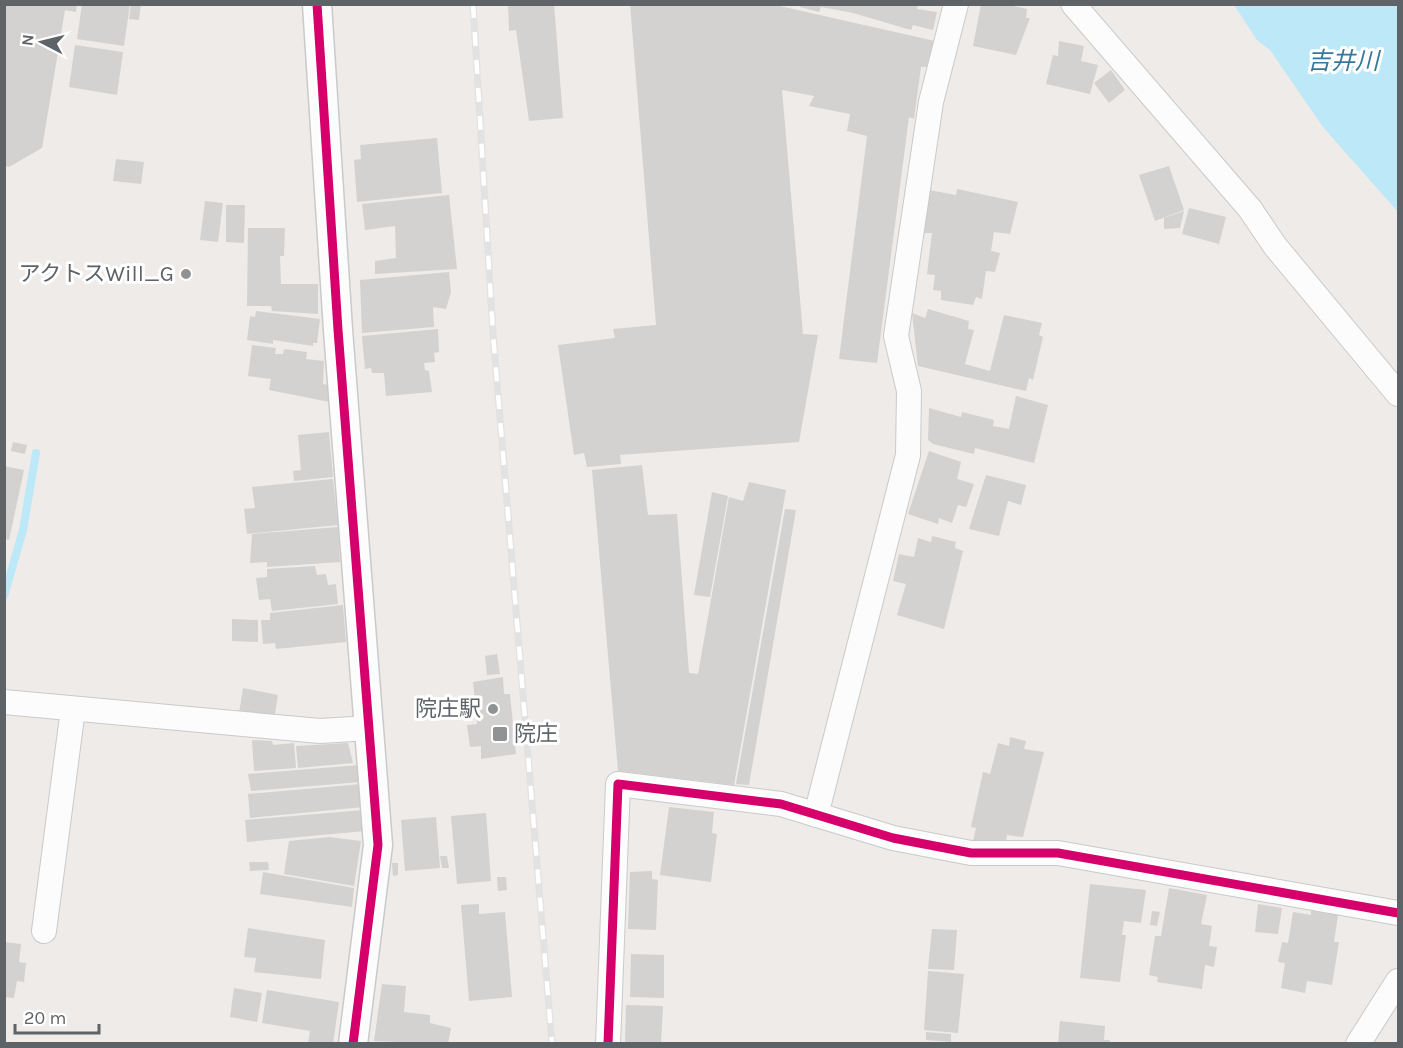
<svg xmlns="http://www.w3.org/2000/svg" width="1403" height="1048" font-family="Karla,'Noto Sans JP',sans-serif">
  <rect width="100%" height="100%" fill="#eeebe8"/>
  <path fill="#bce8f8" d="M1234,5H1398V212L1323,127L1270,50L1257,40Z"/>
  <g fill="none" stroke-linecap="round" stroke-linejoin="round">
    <path stroke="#bce8f8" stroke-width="8" d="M4,596L23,530L36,453"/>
  </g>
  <g fill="#d4d2d1">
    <path d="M4,4H77L76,12L65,10L42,148L9,167L4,166Z"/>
    <path d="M82,4H130L124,46L77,39Z"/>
    <path d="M131,4H141L139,20L129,19Z"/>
    <path d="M508,4H554L563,118L529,121L516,30L509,31Z"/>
    <path d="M630,4H771L935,41L930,67H921L914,119L909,117L877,363L839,359L867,136L847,131L850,114L809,106L814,96L782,90L803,334L818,335L799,442L620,455L621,464L587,467L584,453L574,455L558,345L615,338L613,329L656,325Z"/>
    <path d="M800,4H918L917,9L937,12L933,30L913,25L911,30L853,13L821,7L819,12L800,7Z"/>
    <path d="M981,4H1005L1027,9L1026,18H1030L1016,55L973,46Z"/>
    <path d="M1059,41L1084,46L1081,61L1098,65L1090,94L1046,84L1053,55L1058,56Z"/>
    <path d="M75,45L123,52L117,95L69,87Z"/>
    <path d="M1111,70L1125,90L1109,103L1094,83Z"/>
    <path d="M437,138L442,193L357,202L354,160L361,159L360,145Z"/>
    <path d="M116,159L144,162L141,184L113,181Z"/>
    <path d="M1169,166L1184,210L1155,221L1139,175Z"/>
    <path d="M957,189L1018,202L1010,234L994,232L991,251L1000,253L995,272L986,271L982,299L976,297L973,305L941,300V291L933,290L935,275L927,274L932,233H924L929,190L956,195Z"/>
    <path d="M449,195L457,269L375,274V261L396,258L395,226L365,230L362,204Z"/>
    <path d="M205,201L223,203L218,242L200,240Z"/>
    <path d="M226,205H245L244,243L226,242Z"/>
    <path d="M1189,208L1226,217L1219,244L1182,234Z"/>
    <path d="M1184,211L1180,228L1164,229V218Z"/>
    <path d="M248,228H285L284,256H280L281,284H318V314L272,311L271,306H247Z"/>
    <path d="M449,272L451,292L446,309L433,307L434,327L362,333L360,280Z"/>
    <path d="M928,309L969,321L968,329L974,330L965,364L990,371L1004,315L1042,323L1039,335L1043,337L1033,380L1029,378L1026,391L918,366L912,313L925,318Z"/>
    <path d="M256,311L320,319L317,343H313V346L273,340V344L247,340L250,316L255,317Z"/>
    <path d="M438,329L439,352L434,353L435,362L424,363L425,370L429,371L432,392L386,396L384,373H372L371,368L365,369L362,336Z"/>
    <path d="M252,345L276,348L275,354H283L284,349L307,352L306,359L324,361L323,384L328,385L330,402L269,390L271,379L248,376Z"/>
    <path d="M1016,396L1048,405L1034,463L975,448L974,454L933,444L928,440L929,408L961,417L962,412L994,420L993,426L1009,429Z"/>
    <path d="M329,432L333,477L294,481L293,471L301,470L298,435Z"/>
    <path d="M13,442L27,445L25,454L11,451Z"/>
    <path d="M929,451L961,462L957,479L974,484L966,507L958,505L952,523L939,518L938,524L908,514Z"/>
    <path d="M642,465L648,515L677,514L689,673L698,674L729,497L743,501L749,482L786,490L734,785L618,771L592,470Z"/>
    <path d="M4,466L24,470L9,540L4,539Z"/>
    <path d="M986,475L1026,485L1021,505L1008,501L999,536L969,529Z"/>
    <path d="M333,479L338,525L247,534L244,509L255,508L252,487Z"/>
    <path d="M712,492L728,496L710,597L694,595Z"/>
    <path d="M785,509L796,510L749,785L736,784Z"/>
    <path d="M338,527L340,562L267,567V562L250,563L252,534Z"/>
    <path d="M932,536L956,542L955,548L963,551L944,629L897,615L906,584L893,581L899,554L914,557L918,538L931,542Z"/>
    <path d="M315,566L317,575L326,574L328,585L336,584L338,604L272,611L270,599L259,600L256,578L267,577V569Z"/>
    <path d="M343,605L346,642L276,649L275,643L263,644L261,620H270V613Z"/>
    <path d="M232,619L258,620V642L232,641Z"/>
    <path d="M497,654L500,674L487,675L485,656Z"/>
    <path d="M503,677L504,694H510L516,754L481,759V746L470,747L467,725L477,724L473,682Z"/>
    <path d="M243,688L278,695L274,720L239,713Z"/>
    <path d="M1010,737L1026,741L1024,749L1044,752L1023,837L1007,835L1006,843L973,841L976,828L971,827L983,772L990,774L998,743L1009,746Z"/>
    <path d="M252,740L272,741L273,745L294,743L296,768L254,771Z"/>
    <path d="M348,743L353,763L298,768L296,746Z"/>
    <path d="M360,765L361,782L251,791L248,774Z"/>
    <path d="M362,784L364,807L250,818L248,794Z"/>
    <path d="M669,807L714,812L712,833L717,834L711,882L660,875Z"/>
    <path d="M364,810L365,831L247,842L245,820Z"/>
    <path d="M486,813L491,881L457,884L451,816Z"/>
    <path d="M436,817L440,868L405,871L401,820Z"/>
    <path d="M329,837L361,841L354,886L284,874L289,841Z"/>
    <path d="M440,856H447L449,868H442Z"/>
    <path d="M249,862H268L269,870L250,871Z"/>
    <path d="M392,863H398V875L393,876Z"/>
    <path d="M652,871V879L658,880L656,930L628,929L630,872Z"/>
    <path d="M263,872L354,888L352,907L260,894Z"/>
    <path d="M497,877H506L507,890L498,891Z"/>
    <path d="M1090,884L1146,890L1141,923L1124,921L1122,935H1126L1120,982L1080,978Z"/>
    <path d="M1169,888L1207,895L1201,924L1212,926L1209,946L1217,947L1214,967L1205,965L1202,989L1157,982L1158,977L1149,975L1155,936H1161Z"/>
    <path d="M479,904V914L505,912L512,997L469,1001L461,905Z"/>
    <path d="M1258,904L1282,908L1278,934L1255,932Z"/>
    <path d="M1311,910L1338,915L1334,942H1339L1332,985L1307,981L1305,993L1281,988L1285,963L1278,962L1282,942L1288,943L1293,912L1311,915Z"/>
    <path d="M1152,911L1160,912L1157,926L1150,925Z"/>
    <path d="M248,928L325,940L321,979L254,972L256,958L244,957Z"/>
    <path d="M932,929L957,930L954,970L928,969Z"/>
    <path d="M4,942L21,944L19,962L26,963L24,982L17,981L14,998L4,997Z"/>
    <path d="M631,954L664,955V998L630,997Z"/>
    <path d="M928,971L964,974L958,1033L924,1030Z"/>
    <path d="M382,984L406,986L404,1012L430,1015V1023L451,1028L448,1044L374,1041Z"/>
    <path d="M234,988L262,993L257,1022L230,1017Z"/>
    <path d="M267,990L339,1002L333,1044H308L310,1031L262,1023Z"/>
    <path d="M626,1005L663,1006L661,1044H625Z"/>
    <path d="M1060,1021L1105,1026L1104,1040H1110L1109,1044H1058Z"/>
    <path d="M926,1032L951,1034V1042L926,1040Z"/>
  </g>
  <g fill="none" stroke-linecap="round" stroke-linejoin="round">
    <defs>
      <g id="minor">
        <path d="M1073,4L1250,209L1275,246L1398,394"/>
        <path d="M4,702L320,731L369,728"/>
        <path d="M816,815L908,455L909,391L896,336L931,102L956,4"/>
        <path d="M44,931L73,709"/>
        <path d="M608,1044L618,784L781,804L893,838L971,853H1058L1398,913"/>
        <path d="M1358,1044L1398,981"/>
      </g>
      <path id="tertiary" d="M317,4L338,330L378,845L353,1044"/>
    </defs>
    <use href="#minor" stroke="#cacaca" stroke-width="26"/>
    <use href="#tertiary" stroke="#cacaca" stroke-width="31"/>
    <use href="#minor" stroke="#fcfcfc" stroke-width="24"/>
    <use href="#tertiary" stroke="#fcfcfc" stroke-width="28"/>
    <defs>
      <path id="rail" d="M473,4L493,334L552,1044"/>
    </defs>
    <use href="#rail" stroke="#e3e2e2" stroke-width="7"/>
    <use href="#rail" stroke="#fff" stroke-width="4.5" stroke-dasharray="14" stroke-linecap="butt"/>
    <defs>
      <g id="cycleway">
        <path d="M317,4L338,330L378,845L353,1044"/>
        <path d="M608,1044L618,784L781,804L893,838L971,853H1058L1398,913"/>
      </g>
    </defs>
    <use href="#cycleway" stroke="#fff" stroke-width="13"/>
    <use href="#cycleway" stroke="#d6006c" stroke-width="9"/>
  </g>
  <g fill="#909394" stroke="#fff" stroke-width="2">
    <circle cx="186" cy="274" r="6"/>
    <circle cx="493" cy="709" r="6"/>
    <rect x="492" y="726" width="16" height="16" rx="3"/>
  </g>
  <g text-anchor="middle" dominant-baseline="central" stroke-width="6" stroke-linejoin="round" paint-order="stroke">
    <g font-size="22" fill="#5e6367" stroke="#fff" text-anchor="end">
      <text x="174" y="274">アクトスWill_G</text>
      <text x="481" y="709">院庄駅</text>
      <text x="514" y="734" text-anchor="start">院庄</text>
    </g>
    <g font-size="24" font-style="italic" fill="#37789a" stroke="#fff">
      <text x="1343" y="61">吉井川</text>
    </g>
  </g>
  <rect width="1403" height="1048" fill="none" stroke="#5e6367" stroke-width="12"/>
  <g transform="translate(42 42) rotate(277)" stroke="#ffffff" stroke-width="4.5" paint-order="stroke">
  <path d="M0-4.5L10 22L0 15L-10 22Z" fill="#5e6367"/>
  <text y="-9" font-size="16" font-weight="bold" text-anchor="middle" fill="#5e6367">N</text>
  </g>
  <path d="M15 1024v9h84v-9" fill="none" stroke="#5e6367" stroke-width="3"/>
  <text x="24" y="1024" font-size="18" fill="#5e6367" stroke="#ffffff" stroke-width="4.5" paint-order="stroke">20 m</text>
</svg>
